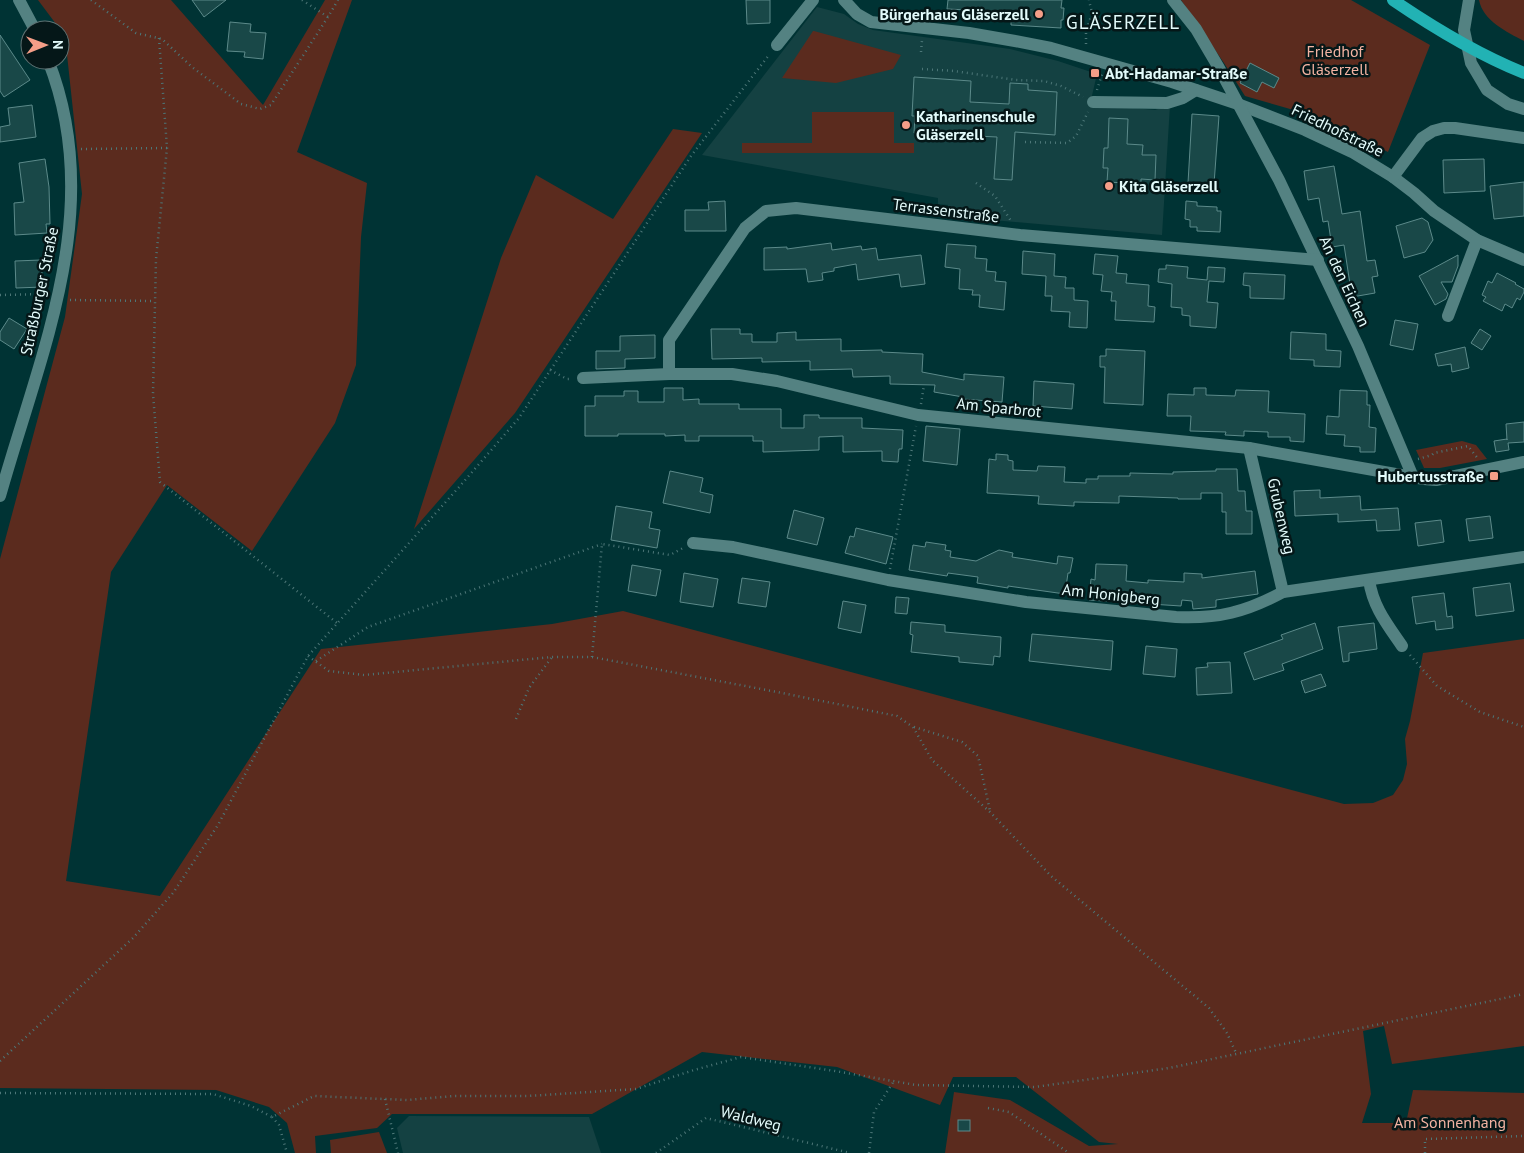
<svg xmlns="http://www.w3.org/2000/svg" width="1524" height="1153" font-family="'PT Sans',sans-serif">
  <rect width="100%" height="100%" fill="#003334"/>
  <g fill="#144142">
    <path d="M817,7L844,14L858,24L873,30L1010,49L1058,61L1097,74L1090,104L1155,110L1170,105L1162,235L947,216L948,205L938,204V198L702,155Z"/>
    <path d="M409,1116L589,1117L601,1153H403L397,1128Z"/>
  </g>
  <g fill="#5b2b1e">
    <path d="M38,0H171L263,105L325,0H352L297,152L367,183L361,237L356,365L335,423L252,551L167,485L111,572L66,881L160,896L321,649L552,624L623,611L1344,804L1373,803L1393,795L1403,780L1407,764L1405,739L1410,721L1423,653L1524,639V1046L1392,1064L1384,1026L1363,1031L1371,1094L1362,1123H1406L1413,1090L1524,1093V1153H945L954,1092L1010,1100L1089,1146L1118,1144L1099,1142L1016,1077H953L940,1105L837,1067L702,1052L592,1114H392L377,1128L315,1136L316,1153H295L287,1123L269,1107L216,1090L0,1088V559L65,317L82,194L65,36Z"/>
    <path d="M1181,0H1351L1430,45L1388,152L1318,117L1245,96L1224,63Z"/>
    <path d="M1479,0H1524V41C1507,32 1483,21 1479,0Z"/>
    <path d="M813,31H814L901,55L893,69L836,83L782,78Z"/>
    <path d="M812,112H894V143H914V153H742V143H812Z"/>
    <path d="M673,129L702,133L515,413L414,529L501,258L536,175L613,219Z"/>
    <path d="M1462,441L1476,445L1487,459L1440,468H1424L1416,450Z"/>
    <path d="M379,1132L387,1153H331L330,1140Z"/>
  </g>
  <g fill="#194848" stroke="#5c8a8a">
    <path d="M192,0H226L204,17Z"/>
    <path d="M746,0H770V23L747,24Z"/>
    <path d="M948,0H1062L1061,8H1064L1063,20H1061V28L1011,25V20H1000V14H989V11L947,9Z"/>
    <path d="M230,22L251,24L250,32L266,33L263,59L244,57L245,52L227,51Z"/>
    <path d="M0,35L30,80L4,97L0,91Z"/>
    <path d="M1250,63L1279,78L1274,88L1262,82L1257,92L1240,83Z"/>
    <path d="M914,77L971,81L970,102L1009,104L1010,83L1028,84V90L1057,92L1055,135L1015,132L1012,180L994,179L997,137L914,133L915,116H912Z"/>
    <path d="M32,105L36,137L0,142V127L10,125L8,108Z"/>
    <path d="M1192,114L1219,116L1214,184L1188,183Z"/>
    <path d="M1109,118L1128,119L1127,144L1143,145L1142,155H1156L1155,180L1141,179V186L1125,185L1126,183L1107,182L1108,168H1103L1104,148H1108Z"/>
    <path d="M45,159L49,187L50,224H46L47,233L15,235L14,203L24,202L19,163Z"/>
    <path d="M1484,159L1485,191L1444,193L1443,160Z"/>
    <path d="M1334,166L1342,214L1360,211L1367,261L1375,260L1378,276L1372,277L1375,293L1352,297L1344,245L1332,247L1328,221L1323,222L1319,198L1308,200L1304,171Z"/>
    <path d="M1524,182V216L1494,219L1490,186Z"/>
    <path d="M725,201L726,231H685V210H709L708,202Z"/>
    <path d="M1186,201L1197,202V206L1217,207V211H1221L1220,232L1197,231V227H1190V220L1185,219Z"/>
    <path d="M1422,218L1428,222L1433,240L1425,252L1404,258L1396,226Z"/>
    <path d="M831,243L832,250L861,246L862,250L876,248L878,260L921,255L925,284L901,287L899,274L858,280L856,264L834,268V271L822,273L823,280L808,282L806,269L764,270V248L787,247V249Z"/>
    <path d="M947,244L976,246L975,258L987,259L986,271L996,272L995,281L1006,282L1004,310L979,307L980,295H972L973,290L959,289L960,269L945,267Z"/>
    <path d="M1023,251L1055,254L1054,276L1066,277L1065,288H1074V300L1088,301L1087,328L1069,327L1070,312L1051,311L1052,296H1045L1046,276L1022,274Z"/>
    <path d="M1095,254L1118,256L1116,273L1127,274L1126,283L1149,285L1148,306L1155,307L1154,322L1115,320L1116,301H1111L1112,292L1101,291L1103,275L1093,274Z"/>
    <path d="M1458,255V266L1452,282H1441L1448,294L1446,299L1435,305L1419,276Z"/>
    <path d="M41,260L43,287L16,288L15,261Z"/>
    <path d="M1166,265L1188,267L1187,278L1207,280L1208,267L1225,268L1224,282L1209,281L1207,302L1218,303L1216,328L1190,326V316L1182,315V308L1171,307L1172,284L1158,282L1159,269H1166Z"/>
    <path d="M1244,273L1285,275L1284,299L1250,298V286L1243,285Z"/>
    <path d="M1497,273L1516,283L1515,284L1524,289V292L1520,300L1517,298L1512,308L1505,304L1502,311L1483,301L1486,297L1482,295L1488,281L1492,283Z"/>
    <path d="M9,318L27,329L14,349L0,340V332Z"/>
    <path d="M1395,320L1418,324L1413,350L1390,345Z"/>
    <path d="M711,329H740V334H752V342H777V333L796,332V340L841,339V351L882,350V352L923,354L922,372L964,380V374L1004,377L1002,402L962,399L963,397L934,392L935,385L890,384V376L853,377L852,369L810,370V361L762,362V358L712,359Z"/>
    <path d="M1480,329L1491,336L1482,350L1471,343Z"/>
    <path d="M1291,332L1326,334V350L1341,351L1340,367L1314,366V360L1290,359Z"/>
    <path d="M655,335V358L625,359V368L596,369V351H620V336Z"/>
    <path d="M1465,347L1469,368L1452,372L1451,364L1438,366L1435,354Z"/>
    <path d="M1106,349L1145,351L1143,405L1104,403L1105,367H1100V356H1106Z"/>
    <path d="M1034,381L1074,384L1072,409L1033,406Z"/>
    <path d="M664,388H683V400L699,399V404H739V409H781V428H804V415H819V418H862V428L903,430L902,449H899L898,462L882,461V451L843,452V436L819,437V450L763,452V441H753V436H699V441H685V435L665,436V434H618V436H585V406H595V396H624V391H638V402H664Z"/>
    <path d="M1194,388H1206V395L1235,396L1236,390L1269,391L1268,412L1305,414L1304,442L1290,441V437H1268V432L1244,431V436L1225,435L1226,432L1190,431L1191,416H1167L1168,394L1194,395Z"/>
    <path d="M1340,390L1367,391V405H1370L1369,427L1376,428L1375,452H1360V447L1344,446L1345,435L1326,434L1327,416L1339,417Z"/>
    <path d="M1524,422V442L1508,443L1509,450L1496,452L1494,441L1507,439V440L1506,424Z"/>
    <path d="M926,426L960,429L957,465L923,461Z"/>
    <path d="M996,454L1008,455V460L1013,461V470L1037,471L1038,466L1065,467L1064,482L1086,483V479H1098V476H1130V473L1173,474V472L1216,471V469H1237L1238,491H1245L1246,511H1252V534H1226V512H1222V493H1201V499H1178V498L1119,496V503L1074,502V506L1038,504L1039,496L987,493L989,459L996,460Z"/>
    <path d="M670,471L703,478L700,492L713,495L710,513L663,503Z"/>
    <path d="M1320,490V498L1360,496L1361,510L1398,508L1400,530L1377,531L1376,520L1338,522V514L1295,516L1294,491Z"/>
    <path d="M616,506L652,512L649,528L660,530L657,548L611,540Z"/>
    <path d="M794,510L824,518L817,545L787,538Z"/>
    <path d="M1490,516L1493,538L1469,541L1466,519Z"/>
    <path d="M1441,520L1444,542L1418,546L1415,523Z"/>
    <path d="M856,528L893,537L886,564L845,553L850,536L854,537Z"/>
    <path d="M926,542L946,545L945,550L951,551L950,557L976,561L999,550L1013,553L1012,557L1057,564L1058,556L1073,558L1070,573H1068L1065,594L1008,586V588L977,583L978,577L948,573L947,576L909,570L913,545L925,547Z"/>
    <path d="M1096,564L1127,565L1126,581L1148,583V580L1184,582V573L1202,574V578L1255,571L1258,594L1216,600V607L1193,609L1192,601L1182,600L1181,606L1089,600L1091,579L1095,580Z"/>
    <path d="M632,565L661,570L656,596L628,591Z"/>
    <path d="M684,573L718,579L713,607L680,602Z"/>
    <path d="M742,578L770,582L766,607L738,603Z"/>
    <path d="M1510,583L1514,611L1476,616L1473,588Z"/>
    <path d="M1444,593L1447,617L1452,616L1453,628L1436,630L1435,621L1416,624L1412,597Z"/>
    <path d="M896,597L909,598L907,614L895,613Z"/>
    <path d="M843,601L866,605L861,633L838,628Z"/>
    <path d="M911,622L945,625V632L1001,637L1000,657L994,656L993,665L959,662V657L911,652L913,635L910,634Z"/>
    <path d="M1315,623L1323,649L1282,664L1284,670L1254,680L1244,653L1283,639L1281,635Z"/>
    <path d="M1374,623L1377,649L1349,653V661L1343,662L1338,627Z"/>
    <path d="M1032,634L1113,641L1111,670L1029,661Z"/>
    <path d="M1146,646L1177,649L1175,677L1143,674Z"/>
    <path d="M1230,662L1232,693L1197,695L1196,668L1208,667L1207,663Z"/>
    <path d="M1321,674L1326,686L1305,693L1301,681Z"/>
    <rect x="958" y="1120" width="12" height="11"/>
  </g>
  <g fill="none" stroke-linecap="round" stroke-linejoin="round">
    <g stroke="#4d7778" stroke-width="2.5" stroke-dasharray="1 4" stroke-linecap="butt">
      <path d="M91,0L136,33L162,39L192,67L241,104L260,109L271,105L328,17L338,0"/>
      <path d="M302,0L328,17"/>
      <path d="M159,38L167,148L156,259L153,394L160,482L337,623"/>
      <path d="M1086,44V32L1092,13L1089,0"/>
      <path d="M921,52L922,40"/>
      <path d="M922,69L954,71L1016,80L1044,81L1061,86L1083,97"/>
      <path d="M1097,90L1102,74"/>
      <path d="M1025,142L1067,143L1076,136L1088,112"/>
      <path d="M81,149L167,148"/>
      <path d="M976,183L995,196L1011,221"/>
      <path d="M0,295L46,294"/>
      <path d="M70,300L155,301"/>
      <path d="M550,370L567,379H571"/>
      <path d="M921,404L924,385"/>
      <path d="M1418,459L1432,455L1434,453L1468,446L1479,460"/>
      <path d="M890,569L916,426"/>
      <path d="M1410,655L1437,686L1480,712L1524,727"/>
      <path d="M308,656L329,671L364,675L552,657H592L777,692L897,716L913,727L932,760L990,812L1051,876L1209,1008L1227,1033L1236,1053"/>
      <path d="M592,657L602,544L670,555L683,548"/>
      <path d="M316,661L368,627L602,544"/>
      <path d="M516,719L529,688L552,657"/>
      <path d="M914,727L962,742L978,756L990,811"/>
      <path d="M0,1061L133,938L173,893L218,825L308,656L460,486L519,418L691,156L769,55"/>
      <path d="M0,1093L213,1094L251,1106L272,1117L314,1096L407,1100L454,1096H528L636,1089L694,1070L741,1057L835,1071L916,1085L1035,1087L1169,1068L1524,994"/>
      <path d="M385,1099L398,1153"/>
      <path d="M988,1108L1009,1112L1069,1153"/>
      <path d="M272,1117L279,1125L287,1153"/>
      <path d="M656,1153L706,1118L850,1153"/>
      <path d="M869,1153L874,1112L894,1081"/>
      <path d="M1425,1153V1139L1524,1136"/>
    </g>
    <g stroke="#548282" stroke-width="12">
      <path d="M19,0L35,30"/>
      <path d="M844,0L857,14L871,22L969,33L1015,41L1051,48L1172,82L1238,104L1305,130L1352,152L1393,177L1414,193L1434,211L1477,240L1524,260"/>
      <path d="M1173,0L1196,29L1219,68L1279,180L1358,346L1413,477"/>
      <path d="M1469,0L1464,30L1471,63L1487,90L1508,104L1524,109"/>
      <path d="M777,45L813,0"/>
      <path d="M1093,102L1167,103L1183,98L1196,90"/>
      <path d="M1393,177L1422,138L1433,131L1444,128H1455L1524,138"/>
      <path d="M1448,316L1477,240"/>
      <path d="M669,374V340L745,228L766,211L796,208L1020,235L1318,260"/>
      <path d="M583,378L669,374H732L777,381L918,415L1249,448L1424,479L1436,480L1524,462"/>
      <path d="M1249,448L1283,592"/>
      <path d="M0,496C40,353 107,209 48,60"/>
      <path d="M693,543L733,547L888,580L1026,602L1176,617C1218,619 1246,612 1283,592L1524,557"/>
      <path d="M1369,580C1373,607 1387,624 1402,646"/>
    </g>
    <path stroke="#22b2b4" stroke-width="12" d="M1393,0C1434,28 1477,54 1524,73"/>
  </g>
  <g fill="#f49e88" stroke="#051718" stroke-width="2">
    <circle cx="1039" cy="14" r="5"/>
    <rect x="1090" y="68" width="10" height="10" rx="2.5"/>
    <circle cx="906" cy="125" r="5"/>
    <circle cx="1109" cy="186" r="5"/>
    <rect x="1489" y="471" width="10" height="10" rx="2.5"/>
  </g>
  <g text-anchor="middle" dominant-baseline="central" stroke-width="5" stroke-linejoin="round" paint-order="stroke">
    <g font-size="16" font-weight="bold" fill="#e3fbfb" stroke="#051718" text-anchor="start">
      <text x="1029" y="14" text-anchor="end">Bürgerhaus Gläserzell</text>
      <text x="1105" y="73">Abt-Hadamar-Straße</text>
      <text x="916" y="116">Katharinenschule<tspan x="916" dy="18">Gläserzell</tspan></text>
      <text x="1119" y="186">Kita Gläserzell</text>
      <text x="1484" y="476" text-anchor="end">Hubertusstraße</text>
    </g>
    <g font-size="16" fill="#f3b3a2" stroke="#051718">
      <text x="1335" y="51">Friedhof<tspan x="1335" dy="18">Gläserzell</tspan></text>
      <text x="1450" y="1122">Am Sonnenhang</text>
    </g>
    <g font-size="16" fill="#e3fbfb" stroke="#051718">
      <text transform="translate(1338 130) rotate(26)">Friedhofstraße</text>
      <text transform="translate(946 210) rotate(7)">Terrassenstraße</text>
      <text transform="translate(1345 281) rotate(65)">An den Eichen</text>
      <text transform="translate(39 291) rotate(-78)">Straßburger Straße</text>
      <text transform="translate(999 407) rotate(6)">Am Sparbrot</text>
      <text transform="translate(1282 516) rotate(77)">Grubenweg</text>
      <text transform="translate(1111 594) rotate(6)">Am Honigberg</text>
      <text transform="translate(751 1118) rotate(14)">Waldweg</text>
    </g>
    <g font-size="19" letter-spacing="1" fill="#e3fbfb" stroke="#051718">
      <text x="1123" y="22">GLÄSERZELL</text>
    </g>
  </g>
  <g transform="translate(45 45) rotate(89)"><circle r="24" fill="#051718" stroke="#5e7273"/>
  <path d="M0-4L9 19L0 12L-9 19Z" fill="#f49e88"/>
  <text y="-8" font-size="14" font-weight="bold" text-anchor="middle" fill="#e3fbfb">N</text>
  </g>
</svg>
